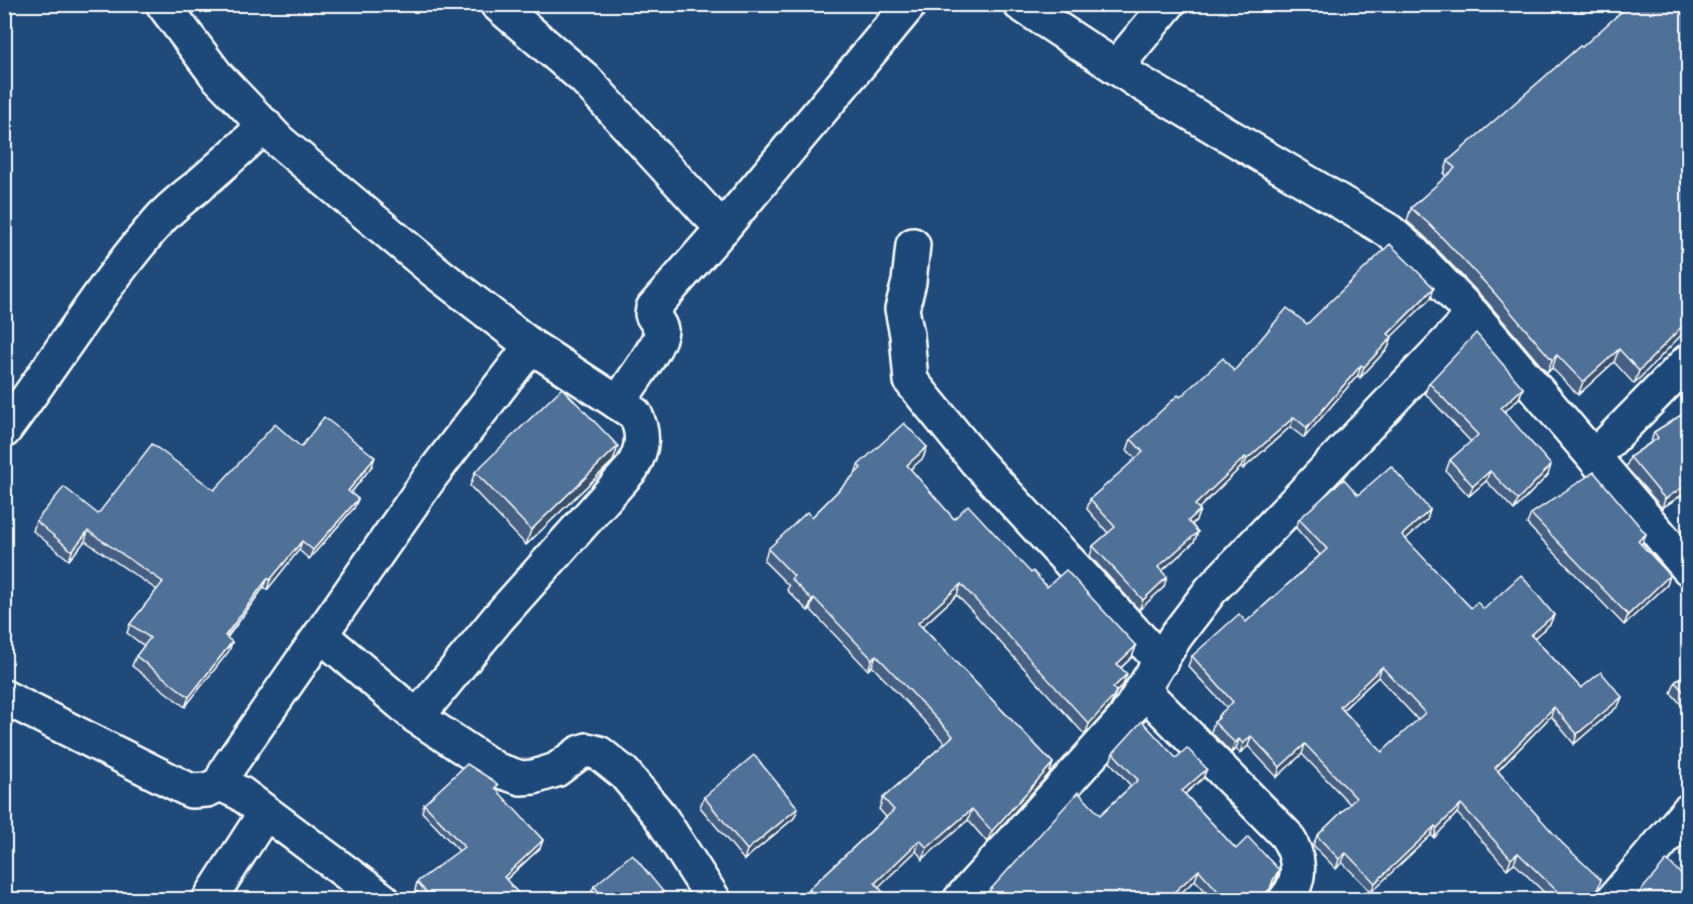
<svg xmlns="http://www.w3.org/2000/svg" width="1693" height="904" font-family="'Patrick Hand',sans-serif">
  <rect width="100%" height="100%" fill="#1f4a7a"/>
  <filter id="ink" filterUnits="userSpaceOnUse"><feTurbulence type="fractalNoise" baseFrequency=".0167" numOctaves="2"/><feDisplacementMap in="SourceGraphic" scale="12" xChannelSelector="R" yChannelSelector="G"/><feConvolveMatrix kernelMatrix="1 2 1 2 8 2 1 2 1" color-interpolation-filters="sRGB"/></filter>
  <g filter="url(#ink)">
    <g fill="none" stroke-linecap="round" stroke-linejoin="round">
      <defs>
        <g id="street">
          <path d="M163,4L217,76L280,142L437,273L508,328L531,346L635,414C645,434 643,449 632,468L499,617L417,717"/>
          <path d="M497,4L585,79L704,209L723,228"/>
          <path d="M1020,4L1137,81L1389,231L1411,250L1473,315"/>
          <path d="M1116,67L1168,4"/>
          <path d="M913,245L909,282L902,309L907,335L911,381L976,461L1161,661"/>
          <path d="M618,403C626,390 662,343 661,330C660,324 655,320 652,314L653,308L723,228L910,4"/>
          <path d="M4,431C57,360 103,283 162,217C173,206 185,196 197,187C220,167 243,147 265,125"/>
          <path d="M1594,457L1688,361"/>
          <path d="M321,635L417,717L497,770L521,778L534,777L556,770L579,753L587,750L599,753L624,773L660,816L714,900"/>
          <path d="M1143,690L1286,835C1300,856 1303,880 1285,900"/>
          <path d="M4,697L191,791L207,790L220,784L240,793L383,900"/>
          <path d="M220,784L229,766L431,476L531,346"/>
          <path d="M209,900L265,813"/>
          <path d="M960,900L1124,719L1176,636L1211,590L1473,315L1688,568"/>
          <path d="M1613,900L1688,811"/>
        </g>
      </defs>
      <use href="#street" stroke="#fff" stroke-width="38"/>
      <use href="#street" stroke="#1f4a7a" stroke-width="33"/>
    </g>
    <g fill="#456182" stroke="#fff" stroke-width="1.5" fill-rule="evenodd">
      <path d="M1689,4V327L1634,384L1614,362L1578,395L1552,368L1547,373L1487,302L1425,237L1407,221L1411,208L1446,177L1444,174L1448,161L1582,47Z"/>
      <path d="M1431,298L1391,337L1388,348L1360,378L1358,375L1304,438L1290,427L1243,469L1241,467L1199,508L1200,510L1196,520L1192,525L1198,532L1194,542L1162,571L1164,587L1139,610L1090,556L1093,546L1108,533L1087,509L1090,499L1136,459L1127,450L1131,439L1180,397L1234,371L1307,324Z"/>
      <path d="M1429,383L1523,388L1519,398L1504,412L1548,475L1514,510L1486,481L1469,496L1446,471L1450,460L1471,442L1425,393Z"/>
      <path d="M1689,410V492L1688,491L1662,508L1626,467L1630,457L1651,442L1654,432Z"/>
      <path d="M301,447L372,466L351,493L358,499L354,508L309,559L299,550L267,590L264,587L227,638L232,642L229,651L185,707L132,666L136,656L144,646L127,633L130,624L157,590L85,541L69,560L33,531L36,521L98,514L214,490Z"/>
      <path d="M927,447L923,458L910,469L954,519L1031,573L1047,587L1136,646L1132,657L1121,668L1123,685L1116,692L1112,702L1109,708L1085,735L957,595L922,627L1053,763L1049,774L987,842L968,820L923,859L916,851L878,887L890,900H806L809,889L886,817L879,809L883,798L945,743L872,666L868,670L810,609L808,611L787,590L789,586L764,561L768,549L812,517L855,474L858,465Z"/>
      <path d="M613,461L526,545L470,486L475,472Z"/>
      <path d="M1358,495L1430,510L1427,520L1405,539L1471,608L1554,615L1550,624L1534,638L1581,688L1622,697L1618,706L1574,744L1551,716L1498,771L1598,889L1599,896L1601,900H1552L1514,863L1507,869L1457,813L1434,838L1431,835L1371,892L1342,862L1336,869L1313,845L1317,836L1350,804L1302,754L1277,777L1248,746L1240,753L1236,749L1231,753L1211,732L1214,722L1217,720L1218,716L1227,708L1188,666L1192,656L1246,622L1320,555L1296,528L1299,519ZM1378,677L1418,720L1382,752L1343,710Z"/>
      <path d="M1531,514L1646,534L1642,543L1641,545L1670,575L1667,585L1624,625L1527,524Z"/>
      <path d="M1689,671V713L1671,693L1675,682Z"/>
      <path d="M1113,753L1176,758L1203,778L1185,794L1236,849L1276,880L1270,889L1266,898L1265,900H1214L1195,880L1173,900H981L1100,815L1131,786L1110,762Z"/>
      <path d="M496,790L543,840L540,848L506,880L518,893L516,899L517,900H423L415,890L417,882L459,851L422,812L424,804Z"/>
      <path d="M704,797L798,808L794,818L744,860L700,807Z"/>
      <path d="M594,886L670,900H593L590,896Z"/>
    </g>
    <g fill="#384f6a" stroke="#fff" stroke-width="1.5">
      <path d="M1434,288L1431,298L1384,344L1388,334Z"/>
      <path d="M1689,319V327L1634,384L1639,371Z"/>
      <path d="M1392,337L1388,348L1360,378L1364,367Z"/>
      <path d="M1619,349L1614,362L1578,395L1583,382Z"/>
      <path d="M1557,355L1552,368L1547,373L1552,360Z"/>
      <path d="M1361,365L1358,375L1304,438L1307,428Z"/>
      <path d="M1523,388L1519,398L1497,419L1501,408Z"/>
      <path d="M1294,417L1290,427L1243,469L1247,459Z"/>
      <path d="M618,446L613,461L526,545L531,530Z"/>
      <path d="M927,447L923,458L903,476L907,465Z"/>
      <path d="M375,457L372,466L345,500L348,491Z"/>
      <path d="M1245,457L1241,467L1192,515L1195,505Z"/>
      <path d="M1551,465L1548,475L1514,510L1518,500Z"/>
      <path d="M1490,471L1486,481L1469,496L1473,486Z"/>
      <path d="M1689,483L1688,491L1662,508L1665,499Z"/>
      <path d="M358,499L354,508L309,559L313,550Z"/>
      <path d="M1200,510L1196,520L1185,531L1188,521Z"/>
      <path d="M1430,510L1427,520L1399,545L1402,535Z"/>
      <path d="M88,531L85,541L69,560L72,551Z"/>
      <path d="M1198,532L1194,542L1155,577L1158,567Z"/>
      <path d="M1646,534L1642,543L1634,551L1638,541Z"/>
      <path d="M302,541L299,550L267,590L270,580Z"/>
      <path d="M1670,575L1667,585L1624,625L1628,615Z"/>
      <path d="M1167,577L1164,587L1139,610L1143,600Z"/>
      <path d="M268,578L264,587L221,645L225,636Z"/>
      <path d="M961,584L957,595L914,634L918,623Z"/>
      <path d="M814,598L810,609L808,611L812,600Z"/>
      <path d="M1554,615L1550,624L1527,644L1531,635Z"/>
      <path d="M232,642L229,651L185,707L189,697Z"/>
      <path d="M1136,646L1132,657L1113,675L1117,664Z"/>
      <path d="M876,655L872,666L868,670L872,659Z"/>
      <path d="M1382,667L1378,677L1336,716L1340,707Z"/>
      <path d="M1127,674L1123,685L1116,692L1112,702L1109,708L1085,735L1089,724L1113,688Z"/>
      <path d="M1622,697L1618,706L1574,744L1577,734Z"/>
      <path d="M1554,707L1551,716L1491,778L1495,768Z"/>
      <path d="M1251,736L1248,746L1240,753L1243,744Z"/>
      <path d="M1239,739L1236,749L1231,753L1235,743Z"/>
      <path d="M1305,744L1302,754L1277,777L1280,767Z"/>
      <path d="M1053,763L1049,774L987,842L992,831Z"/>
      <path d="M1207,769L1203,778L1178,800L1182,791Z"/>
      <path d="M1461,804L1457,813L1434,838L1437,828Z"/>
      <path d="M798,808L794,818L744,860L747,850Z"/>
      <path d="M972,809L968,820L923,859L927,848Z"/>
      <path d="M1435,826L1431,835L1371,892L1375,883Z"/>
      <path d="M543,840L540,848L501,884L504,877Z"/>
      <path d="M920,840L916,851L871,894L875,883Z"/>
      <path d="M1346,853L1342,862L1336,869L1339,859Z"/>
      <path d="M1518,853L1514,863L1507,869L1511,859Z"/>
      <path d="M1199,870L1195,880L1173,900H1165Z"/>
      <path d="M1279,870L1276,880L1270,889L1273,880Z"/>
      <path d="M1270,889L1265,900H1258Z"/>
    </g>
    <g fill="#507197" stroke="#fff" stroke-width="1.5" fill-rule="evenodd">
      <path d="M1630,4H1689V319L1639,371L1619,349L1583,382L1557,355L1552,360L1491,289L1429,224L1411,208L1455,168L1448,161L1580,46L1582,47Z"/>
      <path d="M1390,244L1434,288L1388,334L1392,337L1364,367L1361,365L1307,428L1294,417L1247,459L1245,457L1195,505L1200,510L1188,521L1198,532L1158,567L1167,577L1143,600L1093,546L1115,527L1090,499L1143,452L1131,439L1178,395L1180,397L1223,358L1234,371L1287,308L1307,324Z"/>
      <path d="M1476,333L1523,388L1501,408L1551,465L1518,500L1490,471L1473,486L1450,460L1478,435L1429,383Z"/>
      <path d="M562,388L618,446L531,530L475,472Z"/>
      <path d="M1689,410V483L1665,499L1630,457L1658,438L1654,432Z"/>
      <path d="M324,417L375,457L348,491L358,499L313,550L302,541L270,580L268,578L225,636L232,642L189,697L136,656L150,638L130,624L163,582L88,531L72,551L36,521L64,487L98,514L152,444L214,490L275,424L301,447Z"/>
      <path d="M904,423L927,447L907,465L954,519L968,505L1031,573L1033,571L1047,587L1066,570L1136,646L1117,664L1127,674L1113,688L1116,691L1113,697L1089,724L961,584L918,623L1053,763L992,831L972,809L927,848L920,840L875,883L890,900H819L809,889L894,810L883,798L953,736L876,655L872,659L814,598L812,600L791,579L794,576L768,549L807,512L812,517L861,468L858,465Z"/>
      <path d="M1391,466L1430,510L1402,535L1471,608L1477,602L1484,609L1521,575L1554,615L1531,635L1581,688L1601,672L1622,697L1577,734L1554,707L1495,768L1562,843L1601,880L1598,888L1599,896L1601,900H1566L1518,853L1511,859L1461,804L1437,828L1435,826L1375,883L1346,853L1339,859L1317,836L1356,798L1305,744L1280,767L1251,736L1243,744L1239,739L1235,743L1214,722L1219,718L1218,716L1233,702L1192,656L1239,614L1246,622L1327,549L1299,519L1344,479L1358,495ZM1382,667L1425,713L1382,752L1340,707Z"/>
      <path d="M1594,472L1646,534L1638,541L1670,575L1628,615L1531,514Z"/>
      <path d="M1689,671V698L1675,682Z"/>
      <path d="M1142,721L1176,758L1187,748L1207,769L1182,791L1236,849L1248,837L1279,870L1273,880L1270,889L1258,900H1253L1249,896L1246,900H1226L1199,870L1165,900H981L1078,792L1100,815L1138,780L1113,753Z"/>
      <path d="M754,755L798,808L747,850L704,797Z"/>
      <path d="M467,764L494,781L498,785L495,788L543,840L504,877L518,893L514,897L517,900H433L417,882L464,847L424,804Z"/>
      <path d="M632,854L670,900H605L594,886Z"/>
      <path d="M1667,860L1689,882V900H1633Z"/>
    </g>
  </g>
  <rect width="1693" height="904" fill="none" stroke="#1f4a7a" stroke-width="24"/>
  <rect x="12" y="12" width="1669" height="880" fill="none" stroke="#fff" stroke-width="2" filter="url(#ink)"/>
</svg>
